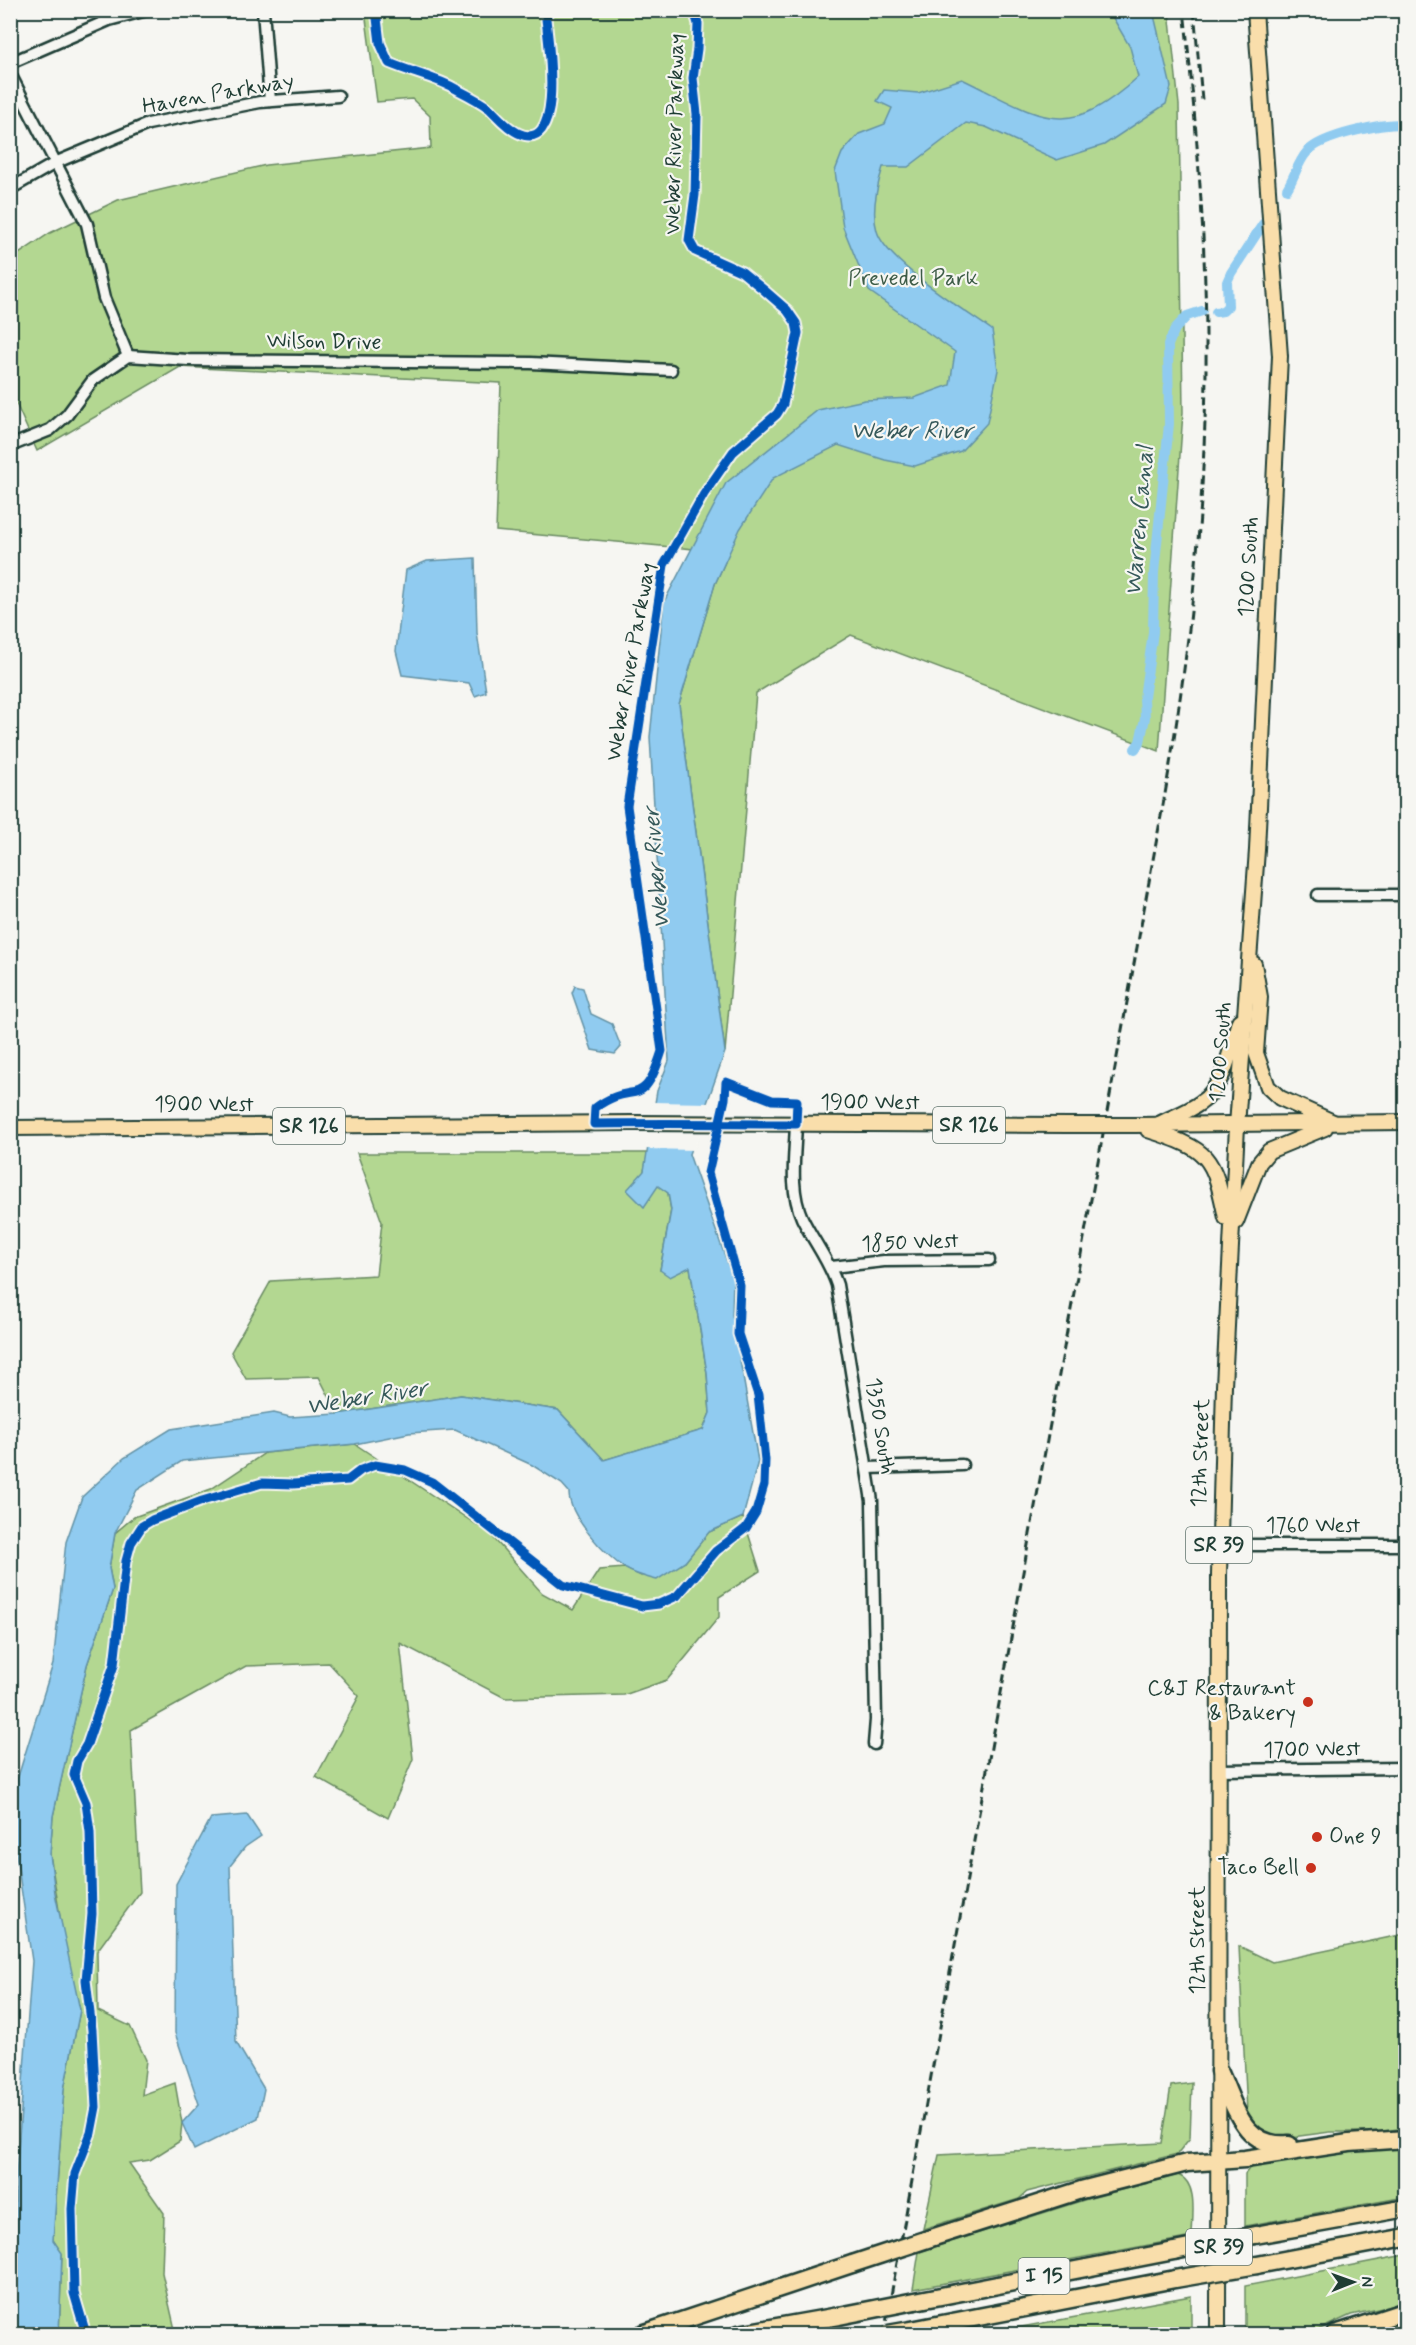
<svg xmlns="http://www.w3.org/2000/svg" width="1416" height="2345" font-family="Mynerve,sans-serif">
  <rect width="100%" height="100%" fill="#f6f6f2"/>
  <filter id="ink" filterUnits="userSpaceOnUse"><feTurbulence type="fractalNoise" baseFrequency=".0167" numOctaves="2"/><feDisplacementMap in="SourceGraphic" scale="12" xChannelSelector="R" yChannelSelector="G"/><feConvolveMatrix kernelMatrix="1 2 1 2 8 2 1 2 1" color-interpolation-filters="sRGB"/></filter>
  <g filter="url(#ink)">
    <g fill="#b3d791" stroke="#698a62" stroke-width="1.5">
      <path d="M365,11H1169L1179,105L1183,412L1159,751L851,635L756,693L725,1052L679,704L715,584L725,562L694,549L496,531L501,383L180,367L37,451L11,392L10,260L50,233L118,200L266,165L431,148L430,116L412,99L377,102Z"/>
      <path d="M357,1153H648L644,1171L668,1193L671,1210L660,1270L690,1267L707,1373L710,1413L703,1430L604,1460L558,1410L461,1395L338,1414L319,1377L246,1379L231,1352L271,1281L376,1275L382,1222Z"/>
      <path d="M355,1444L489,1533L542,1593L573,1610L599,1570L625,1568L641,1576L685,1562L709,1532L743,1517L760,1571L719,1597V1617L667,1680L624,1695L505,1698L400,1643L413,1759L388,1818L316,1777L359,1696L329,1663L246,1666L131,1730L140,1892L97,1951L98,2011L130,2026L146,2060L142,2095L175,2083L182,2123L180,2141L150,2160L129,2163L164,2213L162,2273L176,2334H59L62,2254L53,2240L64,2089L80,2010L66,1954L50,1854L53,1816L87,1665L113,1589L109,1568L115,1533L134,1517L211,1489L265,1453Z"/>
      <path d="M1405,1934V2128L1377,2132H1330L1277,2139L1257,2131L1247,2113L1239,1946L1272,1962Z"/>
      <path d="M1192,2083L1190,2138L1177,2154L1027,2192L1019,2199L923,2229L939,2155L1162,2143L1171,2086Z"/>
      <path d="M1405,2145V2197L1245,2226V2174L1251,2166Z"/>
      <path d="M1178,2175C1199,2183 1192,2218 1192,2237L913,2289L919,2252L1087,2199Z"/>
      <path d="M1405,2255V2303L1351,2315L1309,2334H1245V2286Z"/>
      <path d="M1191,2296V2334H983Z"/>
      <path d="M1405,2320V2334H1370H1371Z"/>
    </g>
    <g fill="#90cbf0" stroke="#6392a5" stroke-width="1.5">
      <path d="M1109,11H1153L1171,87L1166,104L1104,145L1057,160L986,127L966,123L908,167H883C877,186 871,211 877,231C886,262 964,310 992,330L998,370L987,423L961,451L915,466L885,460L838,445L773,478L740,529L715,584L679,704L725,1052L689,1154L733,1279L732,1315L758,1461L743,1517L709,1532L685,1562L657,1580C646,1577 636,1575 626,1569C606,1556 568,1516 569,1492L562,1484L532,1465L455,1430L409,1433L355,1444L182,1461L137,1490L115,1533L109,1568L113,1589L87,1665L53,1816L50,1854L55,1893L80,2010L64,2089L53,2240L62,2253L59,2334H15L16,2177L32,1961L11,1820L17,1780L53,1664L66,1542L82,1497L124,1458L171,1429L274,1413L290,1417L338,1414L461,1395L558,1410L604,1460L703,1430L710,1413L707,1373L690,1267L670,1277L660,1270L671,1210L668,1193L658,1186L644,1207L627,1190L644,1171L657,1091L669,1061L650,737L664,602L726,483L818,410L865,400L914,398L950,385L955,352L869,291L843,227L835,171L842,153L859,134L885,124L892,108L877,101L884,90L918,93L962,79C1041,117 1064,144 1138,77L1130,47Z"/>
      <path d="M475,558L477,633L486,692L475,696L469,683L402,675L396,651L406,570L427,561Z"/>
      <path d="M575,986L583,988L591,1014L612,1024L621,1047L615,1054L592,1050L572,993Z"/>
      <path d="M247,1815L261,1836L245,1847L230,1866L236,2042L264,2089L258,2118L194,2150L182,2123L199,2104L175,2033L176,1884L211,1818Z"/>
    </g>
    <path fill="#f6f6f2" d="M652,1102L710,1103L694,1150L645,1149Z"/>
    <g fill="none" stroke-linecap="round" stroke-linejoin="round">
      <g stroke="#90cbf0" stroke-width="10">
        <path d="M1287,189C1294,178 1298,162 1307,152C1323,135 1382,123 1406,124"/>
        <path d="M1216,312L1223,311L1228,306L1227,282L1231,273L1263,224"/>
        <path d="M1135,749L1140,742L1145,718L1144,698L1153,632L1154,573L1169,424L1168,345L1175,329L1187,316L1202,311"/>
      </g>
      <defs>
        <g id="minor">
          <path d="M263,10L270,101"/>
          <path d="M10,63L109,20L147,10"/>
          <path d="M10,74L87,224L104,298L128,356"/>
          <path d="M10,189L57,162L148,124L260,102L338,96"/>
          <path d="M10,446L50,430L67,415L93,380L128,356L188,360L531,363L671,370"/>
          <path d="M1318,895H1406"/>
          <path d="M796,1124C795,1155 789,1189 802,1218C813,1241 829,1260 837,1285L872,1501L876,1720L874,1744"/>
          <path d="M832,1267L884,1261L989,1260"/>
          <path d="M868,1468L962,1465"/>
          <path d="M1219,1545H1406"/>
          <path d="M1219,1770L1406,1768"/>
        </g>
        <g id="major">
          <path d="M1254,964L1260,997L1256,1053L1268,1087L1280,1098L1333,1122"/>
          <path d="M1159,1124C1172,1117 1188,1112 1200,1103C1225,1087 1231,1047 1239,1021"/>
          <path d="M1134,1125L1406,1122"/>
          <path d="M10,1128L633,1123L1071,1125"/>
          <path d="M1148,1130C1210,1150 1213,1155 1226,1218"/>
          <path d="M1236,1222L1259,1163L1269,1151L1325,1128"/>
          <path d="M1218,2334L1219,1575L1224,1386L1237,1126L1257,850L1280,356L1255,10"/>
        </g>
        <g id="highway">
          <path d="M1219,2071C1235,2105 1243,2149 1289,2144"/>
          <path d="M1255,2235L1406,2208"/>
          <path d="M931,2238L1081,2190L1187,2163L1245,2159L1349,2143L1406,2139"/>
          <path d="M1257,2265L1406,2237"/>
          <path d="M915,2301L1174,2251"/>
          <path d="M911,2330L1175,2279"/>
          <path d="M642,2334L852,2264"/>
          <path d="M738,2334L839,2316"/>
          <path d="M1335,2334L1406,2311"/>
        </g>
      </defs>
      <use href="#minor" stroke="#1f3d34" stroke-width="15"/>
      <use href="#major" stroke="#1f3d34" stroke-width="18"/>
      <use href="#highway" stroke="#1f3d34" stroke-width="21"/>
      <use href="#minor" stroke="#f6f6f2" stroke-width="10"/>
      <use href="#major" stroke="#f9deab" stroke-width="14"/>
      <use href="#highway" stroke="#f9deab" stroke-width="16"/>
      <g stroke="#1f3d34" stroke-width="3" stroke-dasharray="9 4.5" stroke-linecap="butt">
        <path d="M1194,10L1202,100"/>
        <path d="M884,2334L1165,794C1189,654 1205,512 1206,369C1207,249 1197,130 1184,10"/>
      </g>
      <defs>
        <path id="major-bridge" d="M1071,1125H1134"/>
        <g id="highway-bridge">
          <path d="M1174,2251L1255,2235"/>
          <path d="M852,2264L931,2238"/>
          <path d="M1175,2279L1257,2265"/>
          <path d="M839,2316L915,2301"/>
          <path d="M888,2334L911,2330"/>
        </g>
      </defs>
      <use href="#major-bridge" stroke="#1f3d34" stroke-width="18" stroke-linecap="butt"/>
      <use href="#highway-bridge" stroke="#1f3d34" stroke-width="21" stroke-linecap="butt"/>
      <use href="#major-bridge" stroke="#f9deab" stroke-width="14"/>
      <use href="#highway-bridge" stroke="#f9deab" stroke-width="16"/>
      <defs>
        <g id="cycleway">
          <path d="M376,10L380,43L389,63C412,73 436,77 458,90C468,95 481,102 490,109C499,118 506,127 518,133C566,156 548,39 546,19L548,10"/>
          <path d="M86,2334L74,2293L72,2209L75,2174L91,2133L96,2107L92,2030L86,1980L92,1914L90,1832L86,1803L74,1775L77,1761L87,1744L114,1665L126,1561L131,1543L142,1526L152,1520L202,1501L262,1483L293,1484L348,1480L361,1470L375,1465L405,1470L432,1482L563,1585L642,1606L659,1604L677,1596L716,1551L746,1528L756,1512L764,1485L765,1460L758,1395L738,1334L740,1286L708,1173L725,1099L726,1082L772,1100L797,1101L796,1124C729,1124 662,1123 594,1124L595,1108C635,1078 642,1114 662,1051L627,806L664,565L704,494L733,452L777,414L783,404L798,333L796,323L787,310L764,290L742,272L695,251L689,240L695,195L697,114L693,78L697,49L698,24L694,10"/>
        </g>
      </defs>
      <use href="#cycleway" stroke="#f6f6f2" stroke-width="13"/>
      <use href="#cycleway" stroke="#0057b8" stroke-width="9"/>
    </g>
  </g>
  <g fill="#c8321e" stroke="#f6f6f2" stroke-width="2">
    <circle cx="1308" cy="1702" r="6"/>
    <circle cx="1317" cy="1837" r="6"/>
    <circle cx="1311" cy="1868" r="6"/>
  </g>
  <g text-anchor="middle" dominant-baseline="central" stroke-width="4.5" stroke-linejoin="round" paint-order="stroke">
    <g fill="#f6f6f2" stroke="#60746d" stroke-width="1.5">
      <rect x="933" y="1107" width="72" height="36" rx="4.5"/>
      <rect x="273" y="1108" width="72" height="36" rx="4.5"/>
      <rect x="1186" y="1527" width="66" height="36" rx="4.5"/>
      <rect x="1186" y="2229" width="66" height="36" rx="4.5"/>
      <rect x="1018.5" y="2258" width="51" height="36" rx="4.5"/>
    </g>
    <g font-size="21" font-weight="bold" fill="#1f3d34">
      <text x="969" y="1125">SR 126</text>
      <text x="309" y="1126">SR 126</text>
      <text x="1219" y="1545">SR 39</text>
      <text x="1219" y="2247">SR 39</text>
      <text x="1044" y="2276">I 15</text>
    </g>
    <g font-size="22" fill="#1f3d34" stroke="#f6f6f2">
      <text transform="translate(218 94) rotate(-10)">Haven Parkway</text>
      <text transform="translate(675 134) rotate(-89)">Weber River Parkway</text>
      <text transform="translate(324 342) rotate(1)">Wilson Drive</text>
      <text transform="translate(1249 567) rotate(-87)">1200 South</text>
      <text transform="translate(631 662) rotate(-80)">Weber River Parkway</text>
      <text transform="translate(1221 1052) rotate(-86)">1200 South</text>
      <text x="870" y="1103">1900 West</text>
      <text x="204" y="1105">1900 West</text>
      <text transform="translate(910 1243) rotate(-2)">1850 West</text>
      <text transform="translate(880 1426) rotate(81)">1350 South</text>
      <text transform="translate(1201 1453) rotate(-88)">12th Street</text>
      <text x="1313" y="1526">1760 West</text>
      <text transform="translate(1312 1750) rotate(-1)">1700 West</text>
      <text transform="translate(1198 1940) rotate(-90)">12th Street</text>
    </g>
    <g font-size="22" fill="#3d5c47" stroke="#f6f6f2">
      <text x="913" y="279">Prevedel Park</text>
    </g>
    <g font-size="22" fill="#1f3d34" stroke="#f6f6f2" text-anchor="end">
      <text x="1296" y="1689">C&amp;J Restaurant<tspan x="1296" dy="25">&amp; Bakery</tspan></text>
      <text x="1329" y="1837" text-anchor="start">One 9</text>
      <text x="1299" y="1868">Taco Bell</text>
    </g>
    <g font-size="24" font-style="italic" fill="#36595a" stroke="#f6f6f2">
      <text x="912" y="431">Weber River</text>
      <text transform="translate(1140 521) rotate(-85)">Warren Canal</text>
      <text transform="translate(657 868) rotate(-95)">Weber River</text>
      <text transform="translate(367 1398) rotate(-9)">Weber River</text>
    </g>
  </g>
  <rect width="1416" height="2345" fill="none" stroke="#f6f6f2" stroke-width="36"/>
  <rect x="18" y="18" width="1380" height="2309" fill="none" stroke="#1f3d34" stroke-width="2" filter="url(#ink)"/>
  <g transform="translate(1353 2282) rotate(89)" stroke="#f6f6f2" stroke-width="4.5" paint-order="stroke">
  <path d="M0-4.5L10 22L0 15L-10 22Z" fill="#1f3d34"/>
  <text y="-9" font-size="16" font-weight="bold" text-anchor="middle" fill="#1f3d34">N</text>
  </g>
</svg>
